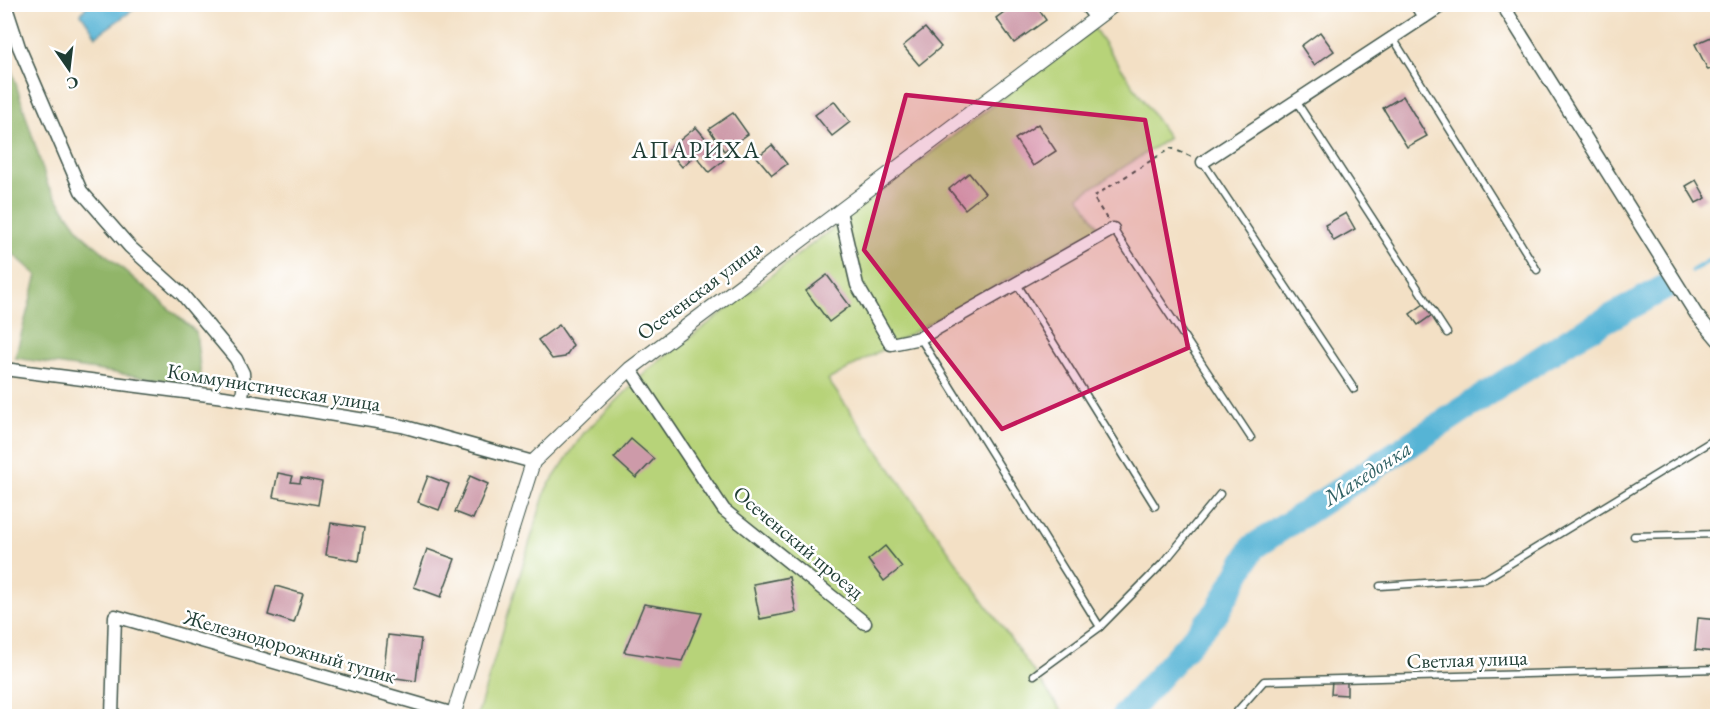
<svg xmlns="http://www.w3.org/2000/svg" width="1722" height="721" font-family="'EB Garamond',serif">
  <rect width="100%" height="100%" fill="#fff"/>
  <filter id="ink" filterUnits="userSpaceOnUse"><feTurbulence type="fractalNoise" baseFrequency=".0167" numOctaves="2"/><feDisplacementMap in="SourceGraphic" scale="12" xChannelSelector="R" yChannelSelector="G"/><feConvolveMatrix kernelMatrix="1 2 1 2 8 2 1 2 1" color-interpolation-filters="sRGB"/></filter>
  <filter id="wash" filterUnits="userSpaceOnUse"><feTurbulence type="fractalNoise" baseFrequency=".008" numOctaves="4" result="noise"/><feDisplacementMap in="SourceGraphic" scale="24" xChannelSelector="R" yChannelSelector="G"/><feGaussianBlur stdDeviation="1.35" result="paint"/><feColorMatrix in="noise" values="0 0 0 0 0 0 0 0 0 0 0 0 0 0 0 0 0 1.4 0 .05"/><feComposite in="paint" operator="in"/></filter>
  <g filter="url(#wash)">
    <rect width="100%" height="100%" fill="#f3e0c5"/>
    <path fill="#b7d379" stroke="#6b8856" stroke-width="1.5" d="M1094,28L1169,138L1079,196L1099,228L828,380L1065,716H477L546,489L583,434L649,369Z"/>
    <path fill="#91b569" stroke="#58794e" stroke-width="1.5" d="M4,46L48,186L82,234L196,332L202,386L15,358L37,275L5,247Z"/>
    <path fill="#57b4d5" stroke="#3b7884" stroke-width="1.5" d="M88,4H140V5L96,36L81,14Z"/>
    <g fill="none" stroke-linecap="round" stroke-linejoin="round">
      <path stroke="#57b4d5" stroke-width="4.5" d="M1692,271L1718,255"/>
      <path stroke="#57b4d5" stroke-width="26" d="M1124,716L1217,612L1253,547L1571,339L1664,288"/>
    </g>
    <g id="blocks">
      <g fill="#cd9aa9">
        <path d="M1015,4H1035L1046,20L1014,43L996,18Z"/>
        <path d="M925,28L941,47L919,65L903,46Z"/>
        <path d="M1320,32L1334,51L1314,65L1301,46Z"/>
        <path d="M1718,34V66L1708,70L1695,44Z"/>
        <path d="M1403,96L1427,136L1407,147L1383,108Z"/>
        <path d="M834,101L850,122L832,136L815,115Z"/>
        <path d="M733,113L748,134L724,151L709,129Z"/>
        <path d="M1038,124L1056,151L1033,166L1015,139Z"/>
        <path d="M696,127L724,160L709,172L695,155L682,167L668,150Z"/>
        <path d="M772,145L787,164L772,175L757,157Z"/>
        <path d="M969,173L985,193L965,209L949,189Z"/>
        <path d="M1696,180L1706,198L1696,203L1686,186Z"/>
        <path d="M1346,213L1355,229L1334,241L1325,225Z"/>
        <path d="M827,275L850,306L829,322L806,291Z"/>
        <path d="M1424,304L1432,315L1418,325L1410,314Z"/>
        <path d="M559,325L573,345L565,357L552,359L538,340Z"/>
        <path d="M631,439L654,459L636,478L614,458Z"/>
        <path d="M278,473L293,476L291,482L300,483L301,478L322,482L318,505L273,497Z"/>
        <path d="M428,476L449,484L439,510L418,502Z"/>
        <path d="M470,476L488,484L473,519L455,512Z"/>
        <path d="M331,523L364,528L359,561L326,555Z"/>
        <path d="M885,546L902,567L884,581L868,560Z"/>
        <path d="M427,549L455,559L441,597L414,587Z"/>
        <path d="M789,577L796,612L760,619L753,584Z"/>
        <path d="M276,586L303,594L294,623L268,615Z"/>
        <path d="M644,604L702,613L682,661L624,652Z"/>
        <path d="M1698,618L1718,620L1716,652L1695,650Z"/>
        <path d="M388,635L421,639L416,681L383,676Z"/>
        <path d="M1332,680L1347,681V695L1331,694Z"/>
      </g>
    </g>
  </g>
  <g filter="url(#ink)">
    <use href="#blocks" fill-opacity="0" stroke="#3f554a" stroke-width="1.5"/>
    <g fill="none" stroke-linecap="round" stroke-linejoin="round">
      <defs>
        <g id="service">
          <path d="M1393,38L1537,270"/>
          <path d="M1296,101L1447,333"/>
          <path d="M1203,162L1354,389"/>
          <path d="M1113,229L1251,438"/>
          <path d="M1017,284L1155,506"/>
          <path d="M920,338L1100,627"/>
          <path d="M1634,536L1718,534"/>
          <path d="M1380,586L1485,579L1718,437"/>
          <path d="M1034,675L1100,627L1165,561L1220,494"/>
          <path d="M1233,716L1264,681L1718,669"/>
        </g>
        <g id="minor">
          <path d="M5,4L19,47L81,191L130,247L182,294L236,359L243,373L244,385L241,400"/>
          <path d="M1085,4L1096,18"/>
          <path d="M1416,4L1424,17"/>
          <path d="M1502,4L1696,314L1718,340"/>
          <path d="M1203,162L1444,4"/>
          <path d="M840,211L857,285L891,344L920,338L1113,229"/>
          <path d="M4,369L224,397L402,426L533,462"/>
          <path d="M630,369L724,510L865,623"/>
          <path d="M112,716L115,616L454,714"/>
        </g>
        <path id="tertiary" d="M453,716L533,462L630,369L1115,4"/>
      </defs>
      <use href="#service" stroke="#3f554a" stroke-width="9"/>
      <use href="#minor" stroke="#3f554a" stroke-width="15"/>
      <use href="#tertiary" stroke="#3f554a" stroke-width="16"/>
      <path stroke="#3f554a" stroke-width="2" stroke-dasharray="4.5 4.5" stroke-linecap="butt" d="M1107,219L1093,197L1171,148L1192,157"/>
      <use href="#service" stroke="#fff" stroke-width="6"/>
      <use href="#minor" stroke="#fff" stroke-width="12"/>
      <use href="#tertiary" stroke="#fff" stroke-width="14"/>
    </g>
  </g>
  <path fill="#c2185b" fill-opacity="0.2" stroke="#c2185b" stroke-width="4.5" stroke-linejoin="round" d="M906,95L1145,120L1188,348L1002,429L864,250Z"/>
  <g text-anchor="middle" dominant-baseline="central" stroke-width="5" stroke-linejoin="round" paint-order="stroke">
    <g font-size="21" fill="#1f3d34" stroke="#fff">
      <text transform="translate(699 290) rotate(-37)">Осеченская улица</text>
      <text transform="translate(274 387) rotate(9)">Коммунистическая улица</text>
      <text transform="translate(799 542) rotate(40)">Осеченский проезд</text>
      <text transform="translate(290 646) rotate(16)">Железнодорожный тупик</text>
      <text transform="translate(1467 659) rotate(-2)">Светлая улица</text>
    </g>
    <g font-size="22" font-style="italic" fill="#306164" stroke="#fff">
      <text transform="translate(1367 473) rotate(-33)">Македонка</text>
    </g>
    <g font-size="24" letter-spacing="1.5" fill="#1f3d34" stroke="#fff">
      <text x="696" y="149">АПАРИХА</text>
    </g>
  </g>
  <rect width="1722" height="721" fill="none" stroke="#fff" stroke-width="24"/>
  <g transform="translate(69 69) rotate(166)" stroke="#ffffff" stroke-width="4.5" paint-order="stroke">
  <path d="M0-4.5L10 22L0 15L-10 22Z" fill="#1f3d34"/>
  <text y="-9" font-size="16" font-weight="bold" text-anchor="middle" fill="#1f3d34">С</text>
  </g>
</svg>
